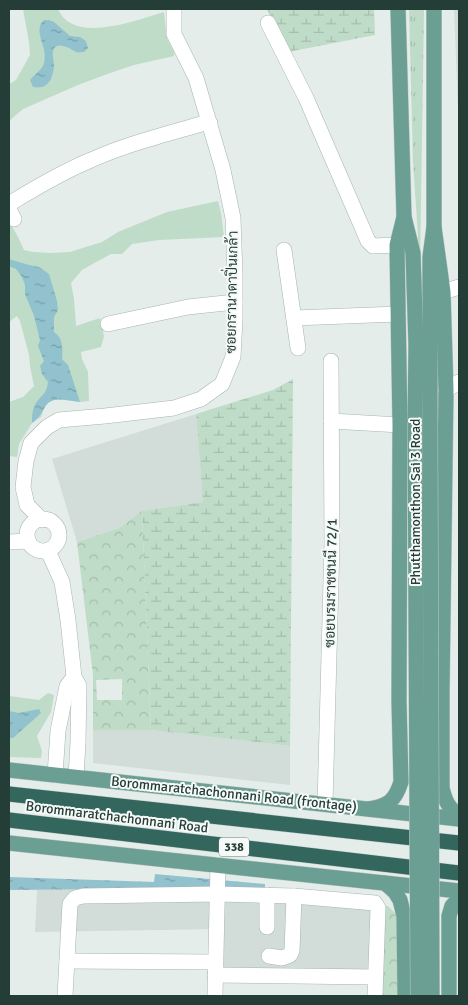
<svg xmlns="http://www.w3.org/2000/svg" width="468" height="1005" font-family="Signika,Sarabun,sans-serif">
  <defs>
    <pattern id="grass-tufts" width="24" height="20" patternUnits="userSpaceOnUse" patternTransform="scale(1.25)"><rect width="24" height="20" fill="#bfdcc8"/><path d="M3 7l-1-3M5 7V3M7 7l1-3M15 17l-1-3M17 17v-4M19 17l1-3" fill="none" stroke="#a4beac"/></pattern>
    <pattern id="forest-crowns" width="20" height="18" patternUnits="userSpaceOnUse" patternTransform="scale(1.25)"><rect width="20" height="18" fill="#bfdcc8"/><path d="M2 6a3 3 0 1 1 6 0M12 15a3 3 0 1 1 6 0" fill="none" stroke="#a4beac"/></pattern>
    <pattern id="wetland-marsh" width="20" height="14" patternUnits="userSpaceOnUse" patternTransform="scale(1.25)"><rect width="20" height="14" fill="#bfdcc8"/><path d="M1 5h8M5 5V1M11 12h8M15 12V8" fill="none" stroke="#a4beac"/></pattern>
    <pattern id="water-ripples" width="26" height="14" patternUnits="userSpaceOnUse" patternTransform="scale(1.25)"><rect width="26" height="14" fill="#91c2cd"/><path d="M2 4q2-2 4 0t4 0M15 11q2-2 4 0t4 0" fill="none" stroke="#769fa7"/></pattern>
  </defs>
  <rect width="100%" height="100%" fill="#e4ede9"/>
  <g fill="#d2dcd8">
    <path d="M454,9H459V133Z"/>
    <path d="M196,414L203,502L142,511L119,528L77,542L52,459Z"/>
    <path d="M93,730H151L290,746V785L93,763Z"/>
    <path d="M265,888L381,897L380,969H222L221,929L35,932L37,890Z"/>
  </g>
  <path fill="url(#grass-tufts)" d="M409,9H424L420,267L413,161Z"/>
  <g fill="url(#forest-crowns)" fill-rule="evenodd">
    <path d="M142,511L151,730H93V675L77,542L119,528ZM122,679V700H97L96,680Z"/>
    <path d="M381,906H388L400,918L401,996H380Z"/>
  </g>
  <g fill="url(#wetland-marsh)">
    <path d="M267,9H374L375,35L288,52Z"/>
    <path d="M293,379L290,746L151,730L142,511L203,502L196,414L273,390Z"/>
  </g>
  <g fill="#bfdcc8">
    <path d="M23,9H58C73,45 137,20 164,12L167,39L174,52V56L134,65L110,73L78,85L23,109L9,121V84L16,80L30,55L29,42Z"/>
    <path d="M218,201L221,213L224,237L159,240L132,244L122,254H111L96,262L82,270L71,283L74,299L76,326L100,318L104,336L101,347L81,352L82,359L88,372L89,401L80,402L57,399L49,402L45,406L41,417L32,423L19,444L17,457L9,456V402L23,397L34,386L30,366L29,355L20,321L17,316L9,322V221L18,237L24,250L33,252L50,253L70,252L102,242L118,232L167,212Z"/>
    <path d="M48,693L54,695L51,712L37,736L42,751L41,758L9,757V696L39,700Z"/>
  </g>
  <g fill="url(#water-ripples)">
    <path d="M44,20H49L54,22L70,36L80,37L86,41L88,48L84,52C81,52 78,53 76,52C71,49 63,44 57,46C50,49 54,59 54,65C53,78 49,90 33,87L30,80C33,76 40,71 43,66C51,49 31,32 44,20Z"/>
    <path d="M9,259L29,265L39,267L49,274L57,301L58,310L54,317V332C63,338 63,348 62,359L68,365L80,402C68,401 52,395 45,407C40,415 40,417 32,423C32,417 32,409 36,403C43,393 46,395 48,382L42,374L40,366L44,361L38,346L40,340L34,316L25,294V285L22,277L16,269L9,266Z"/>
    <path d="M39,709L41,713L13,738H9V711L19,713Z"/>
    <path d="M155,874L265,884V888L9,890V877L154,882Z"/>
  </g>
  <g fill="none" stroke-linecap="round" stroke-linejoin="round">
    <defs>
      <g id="minor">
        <path d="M268,23L306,98L368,241L373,246L397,245"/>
        <path d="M9,204C35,188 62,172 91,160C127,144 166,134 205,123H210"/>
        <path d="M9,209L14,219"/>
        <path d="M284,250L298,348"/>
        <path d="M443,292L459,287"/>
        <path d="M294,318L398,314"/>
        <path d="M108,324L188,307L235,302"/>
        <path d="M446,390L459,382"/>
        <path d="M331,421L400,425"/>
        <circle cx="43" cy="535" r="16"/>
        <path d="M42,520L27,505L23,487L26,461L31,443L47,427L59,420L105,416L174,408L201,399L222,384L233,357L235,319V274L233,218L223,170L196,78L174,34V9"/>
        <path d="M9,542L28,541"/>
        <path d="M48,551L62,582L68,620L74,677L79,686L78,743L76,777"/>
        <path d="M55,775L58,731L67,686L74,677"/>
        <path d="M325,804L332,543L331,361"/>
        <path d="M267,895V927"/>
        <path d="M269,956L282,958L290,955L292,951L294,896"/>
        <path d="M67,961L215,962"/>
        <path d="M215,975L375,977"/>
        <path d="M65,996L70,904L75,898L83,896L217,894L294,896L375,903L378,908L375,996"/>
        <path d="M215,996L218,865"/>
      </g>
      <g id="major">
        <path d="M398,9L404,217L413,253L416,345L415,422"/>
        <path d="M434,227L443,292L446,390L442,691V788C445,800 448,808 459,815"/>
        <path d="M430,422V257L434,227V9"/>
        <path d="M9,770L459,819"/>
        <path d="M369,809C388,806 395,801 401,782L399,701L400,425L397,245L404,217"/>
        <path d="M9,843L459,891"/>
        <path d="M385,883L395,892L400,900L404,916L405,996"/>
        <path d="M449,996V916L452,906L459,899"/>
      </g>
      <g id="highway">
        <path d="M9,794L459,843"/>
        <path d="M9,820L459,873"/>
      </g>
    </defs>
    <use href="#minor" stroke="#a7b5b0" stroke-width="16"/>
    <use href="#major" stroke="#c2c9c7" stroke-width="16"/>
    <use href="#highway" stroke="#c2c9c7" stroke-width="16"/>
    <use href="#minor" stroke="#fff" stroke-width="15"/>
    <use href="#major" stroke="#6c9f94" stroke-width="15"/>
    <use href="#highway" stroke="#33675e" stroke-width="15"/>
    <defs>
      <g id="major-bridge">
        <path d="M415,422L418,996"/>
        <path d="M430,422L432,996"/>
      </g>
    </defs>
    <use href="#major-bridge" stroke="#c2c9c7" stroke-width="16" stroke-linecap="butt"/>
    <use href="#major-bridge" stroke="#6c9f94" stroke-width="15"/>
  </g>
  <g text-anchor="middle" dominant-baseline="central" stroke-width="4" stroke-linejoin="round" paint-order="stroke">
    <rect fill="#f5f9f7" stroke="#637571" stroke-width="1" x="219" y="837.5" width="30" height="19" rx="4"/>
    <g font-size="12" font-weight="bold" fill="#253d37">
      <text x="234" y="847">338</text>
    </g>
    <g font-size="14" fill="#253d37" stroke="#f5f9f7">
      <text transform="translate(232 292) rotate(-89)">ซอยกรานาดาปิ่นเกล้า</text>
      <text transform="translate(415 502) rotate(-90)">Phutthamonthon Sai 3 Road</text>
      <text transform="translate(331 583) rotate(-89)">ซอยบรมราชชนนี 72/1</text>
      <text transform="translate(234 794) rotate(6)">Borommaratchachonnani Road (frontage)</text>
      <text transform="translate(117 817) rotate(7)">Borommaratchachonnani Road</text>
    </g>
  </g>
  <rect width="468" height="1005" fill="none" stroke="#253d37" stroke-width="20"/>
</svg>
